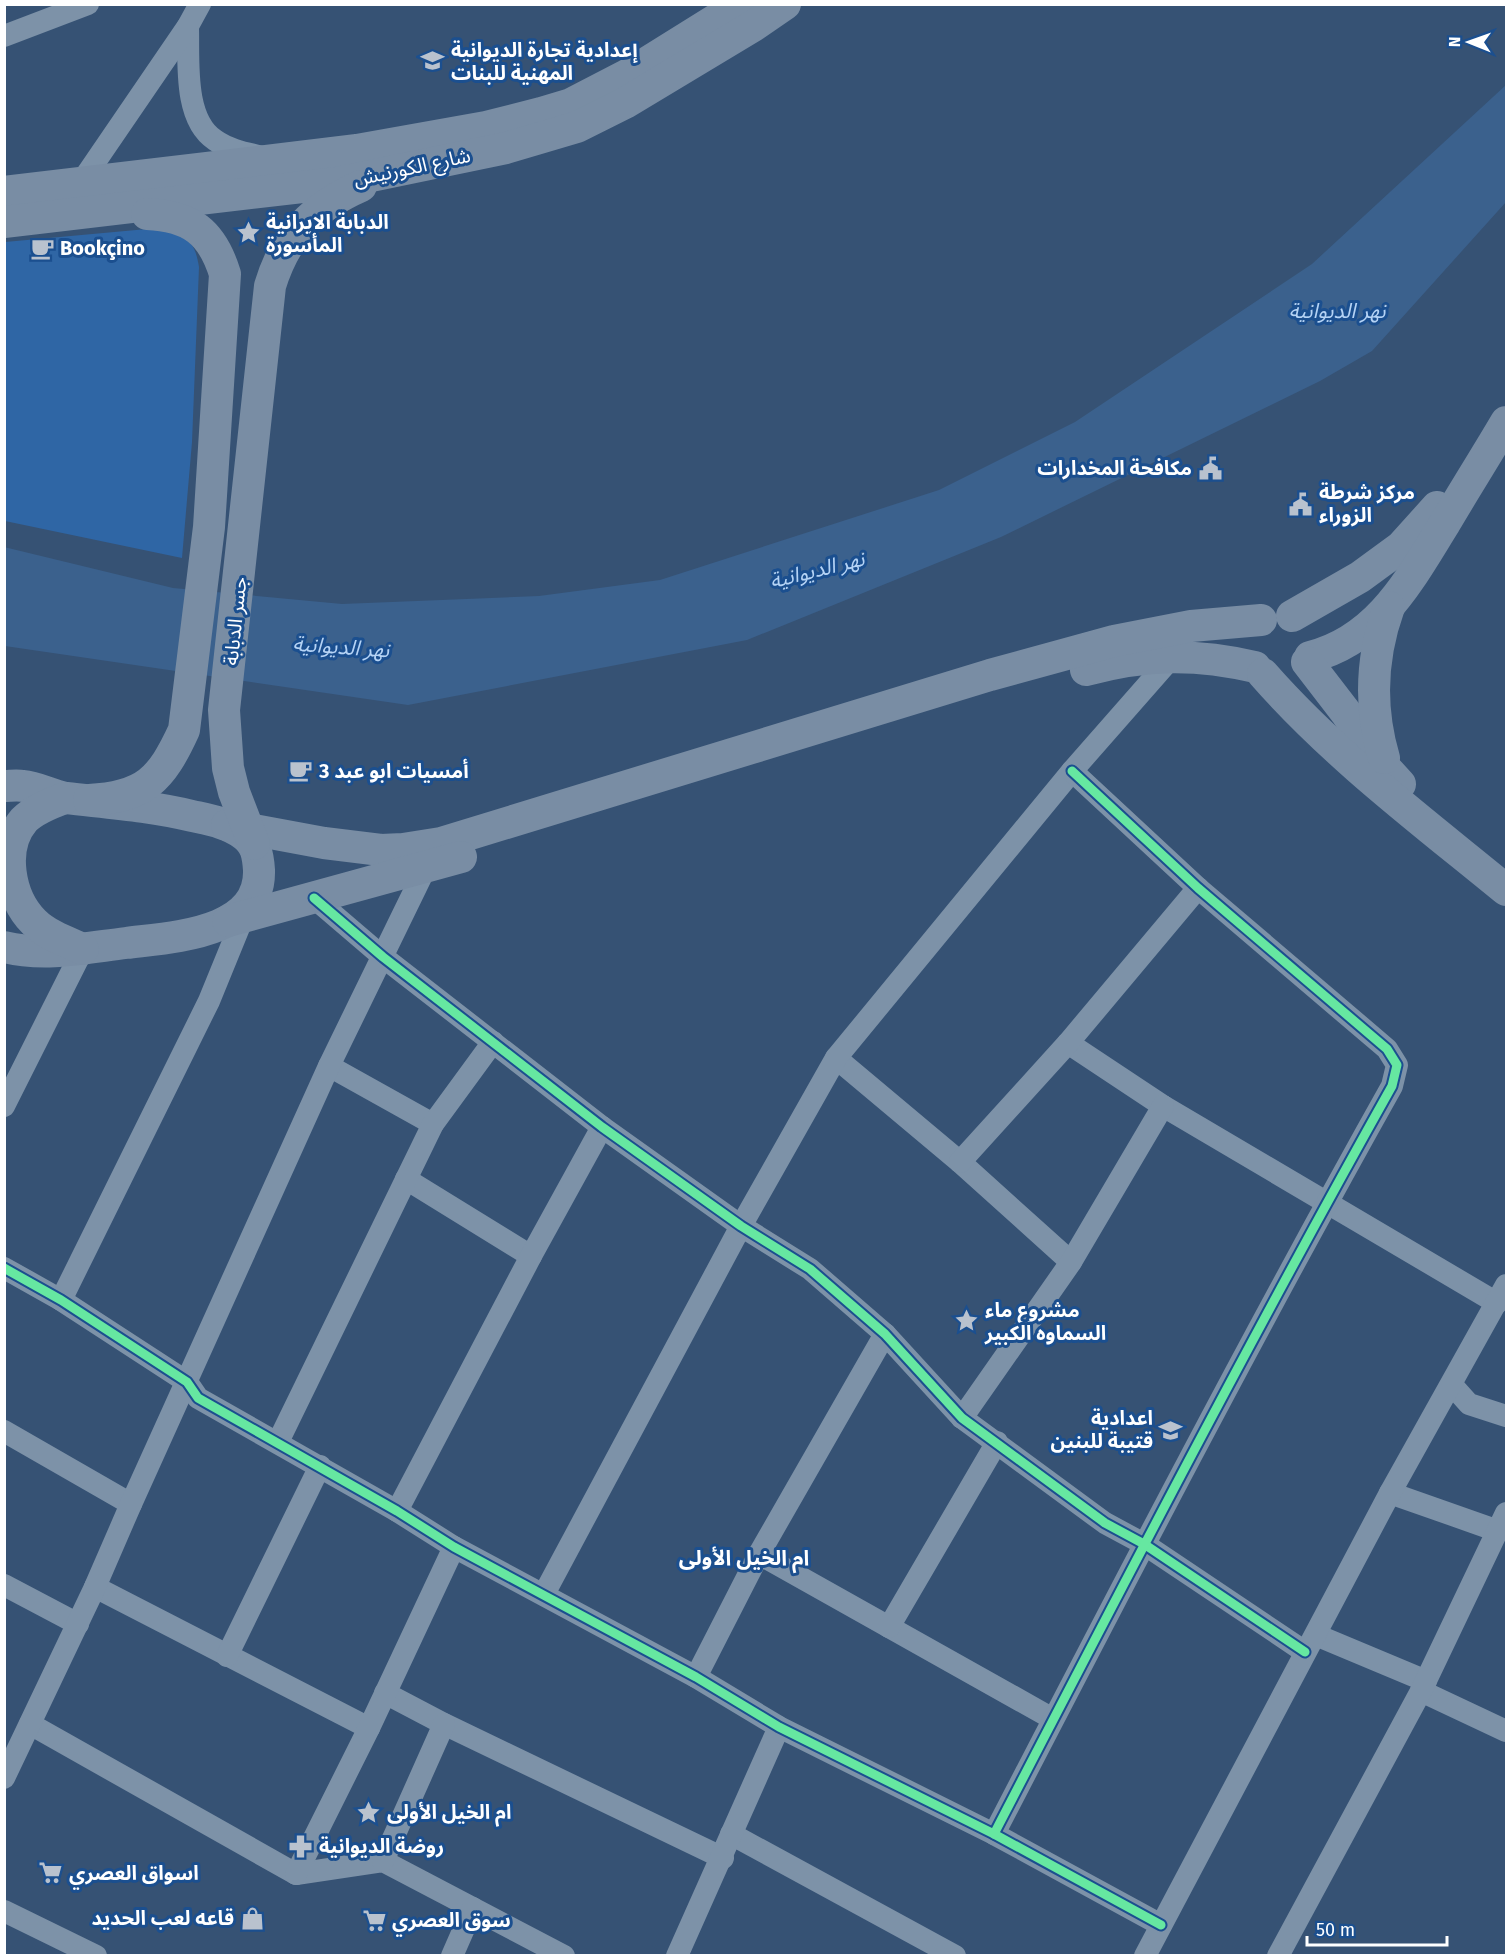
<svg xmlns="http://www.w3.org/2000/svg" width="1511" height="1960" font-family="'Fira Sans','Noto Sans Arabic',sans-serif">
  <rect width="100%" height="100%" fill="#365274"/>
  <path fill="#2f66a5" d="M169,227C189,239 195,243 199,267L192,442L182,558L5,521V242Z"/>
  <path fill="#3b618d" d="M1506,85V202L1372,351L1320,381L1001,537L747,640L408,705L5,646L4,547L173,588L342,604L539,596L660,580L939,490L1075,422L1312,264Z"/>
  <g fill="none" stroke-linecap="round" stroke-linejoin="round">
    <g stroke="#7d92a8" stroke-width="22">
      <path d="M188,26C189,60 183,119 215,140C229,150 246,153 263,157"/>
      <path d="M4,36L88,4"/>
      <path d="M80,184L188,26L200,4"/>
      <path d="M314,898L383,957L602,1127L741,1226L810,1269L885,1334L962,1418L1105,1523L1144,1544L1305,1652"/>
      <path d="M1068,1043L1163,1106L1497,1303"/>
      <path d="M836,1058L960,1162L1071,1262"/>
      <path d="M329,1066L433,1124"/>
      <path d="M4,1106L83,949"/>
      <path d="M960,1162L1068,1043L1198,888"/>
      <path d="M406,1179L531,1256"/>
      <path d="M4,1268L61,1300L187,1382L198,1398L397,1511L454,1547L696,1677L779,1727L994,1834L1161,1925"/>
      <path d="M61,1300L209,1001L247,908"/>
      <path d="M1452,1385L1469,1404L1506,1416"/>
      <path d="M962,1418L1071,1262L1163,1106"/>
      <path d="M4,1431L131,1504"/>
      <path d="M278,1442L433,1124L493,1042"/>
      <path d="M1390,1493L1498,1531"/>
      <path d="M397,1511L531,1256L602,1127"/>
      <path d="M759,1554L1053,1719"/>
      <path d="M4,1585L78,1624"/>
      <path d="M95,1587L369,1728"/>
      <path d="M544,1594L741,1226L836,1058L1072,771L1173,656"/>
      <path d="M889,1627L997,1442"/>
      <path d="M1316,1635L1426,1681"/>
      <path d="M227,1656L320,1466"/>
      <path d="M696,1677L759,1554L885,1334"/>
      <path d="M1421,1691L1506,1731"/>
      <path d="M385,1693L444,1724L723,1858"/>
      <path d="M30,1724L296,1874L383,1861L564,1956"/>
      <path d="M4,1778L95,1587L131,1504L329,1066L426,867"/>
      <path d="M731,1834L955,1956"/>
      <path d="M994,1834C1124,1583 1254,1332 1392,1086L1397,1065L1387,1049L1198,888L1072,771"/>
      <path d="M383,1861L444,1724"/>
      <path d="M296,1874L369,1728L454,1547"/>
      <path d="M4,1911L96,1956"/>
      <path d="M452,1956L473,1908"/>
      <path d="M677,1956L779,1727"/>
      <path d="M1145,1956L1390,1493L1506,1285"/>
      <path d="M1278,1956L1421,1691L1506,1513"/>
    </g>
    <g stroke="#798da4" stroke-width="32">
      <path d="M4,192L357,150L486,127L541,113L571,104L627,75L741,4"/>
      <path d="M4,222L337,183L506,148L577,127L625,103L753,26L785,4"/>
      <path d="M1292,616L1360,577L1401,547L1437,507"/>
      <path d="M1310,657C1379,640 1410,579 1445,523C1465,489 1486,456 1506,422"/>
      <path d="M1307,662L1347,714L1377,759L1400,784"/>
      <path d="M1086,670C1146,654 1195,653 1255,667"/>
      <path d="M1263,674C1335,756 1422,821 1506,890"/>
      <path d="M1384,758C1369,707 1371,657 1389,607"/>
      <path d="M4,786C10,786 17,785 23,786C38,787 52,796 66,798C109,803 151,806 192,816C210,820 228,823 243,834C256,843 258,855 259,870C261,934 172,937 126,943C85,948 46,957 4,947"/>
      <path d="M65,798C51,803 34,810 24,820C0,848 9,897 34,922C47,935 67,942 83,949"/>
      <path d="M89,800C145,797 161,780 184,730L209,527L225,274C212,232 191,216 147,214"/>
      <path d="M227,825L324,843L381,850L403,849L441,843L990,675L1114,641L1191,626L1261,620"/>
      <path d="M254,844L234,792L228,768L224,710L270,286C285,236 313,207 361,186"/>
      <path d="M228,921L461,857"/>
    </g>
    <defs>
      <g id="cycleway">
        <path d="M314,898L383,957L602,1127L741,1226L810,1269L885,1334L962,1418L1105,1523L1144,1544L1305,1652"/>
        <path d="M4,1268L61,1300L187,1382L198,1398L397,1511L454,1547L696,1677L779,1727L994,1834L1161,1925"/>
        <path d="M994,1834C1124,1583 1254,1332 1392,1086L1397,1065L1387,1049L1198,888L1072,771"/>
      </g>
    </defs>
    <use href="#cycleway" stroke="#1b4f8f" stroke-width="13"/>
    <use href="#cycleway" stroke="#66e7a1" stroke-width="9"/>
  </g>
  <defs>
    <symbol id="school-bare" viewBox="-9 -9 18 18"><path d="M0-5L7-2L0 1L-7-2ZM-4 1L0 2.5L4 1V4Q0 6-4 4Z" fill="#b9c2ce" stroke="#1b4f8f" stroke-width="2.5" paint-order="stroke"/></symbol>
    <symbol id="sight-bare" viewBox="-9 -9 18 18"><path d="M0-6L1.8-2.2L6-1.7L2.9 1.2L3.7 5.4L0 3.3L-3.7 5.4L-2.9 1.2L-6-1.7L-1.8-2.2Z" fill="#b9c2ce" stroke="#1b4f8f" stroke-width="2.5" paint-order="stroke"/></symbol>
    <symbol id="cafe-bare" viewBox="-9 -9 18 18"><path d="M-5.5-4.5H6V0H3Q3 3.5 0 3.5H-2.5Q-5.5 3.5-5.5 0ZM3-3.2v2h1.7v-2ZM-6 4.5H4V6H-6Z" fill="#b9c2ce" stroke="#1b4f8f" stroke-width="2.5" paint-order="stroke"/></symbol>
    <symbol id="civic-bare" viewBox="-9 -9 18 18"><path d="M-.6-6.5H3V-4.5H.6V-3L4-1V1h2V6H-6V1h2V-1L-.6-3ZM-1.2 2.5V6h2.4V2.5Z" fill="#b9c2ce" stroke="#1b4f8f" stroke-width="2.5" paint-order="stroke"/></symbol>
    <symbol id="pharmacy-bare" viewBox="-9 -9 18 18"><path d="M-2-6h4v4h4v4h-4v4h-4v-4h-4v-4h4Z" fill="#b9c2ce" stroke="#1b4f8f" stroke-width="2.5" paint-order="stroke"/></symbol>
    <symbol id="supermarket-bare" viewBox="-9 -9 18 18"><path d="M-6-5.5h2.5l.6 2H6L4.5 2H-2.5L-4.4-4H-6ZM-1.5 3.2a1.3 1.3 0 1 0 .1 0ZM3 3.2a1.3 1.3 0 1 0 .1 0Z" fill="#b9c2ce" stroke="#1b4f8f" stroke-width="2.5" paint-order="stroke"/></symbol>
    <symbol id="shop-bare" viewBox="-9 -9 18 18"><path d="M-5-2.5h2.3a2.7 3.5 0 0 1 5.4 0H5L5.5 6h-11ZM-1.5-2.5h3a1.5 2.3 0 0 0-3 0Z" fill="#b9c2ce" stroke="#1b4f8f" stroke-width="2.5" paint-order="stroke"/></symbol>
  </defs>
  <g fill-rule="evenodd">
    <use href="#school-bare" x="416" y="44" width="33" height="33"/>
    <use href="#sight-bare" x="232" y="216" width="33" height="33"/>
    <use href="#cafe-bare" x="26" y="232" width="33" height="33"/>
    <use href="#civic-bare" x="1194" y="452" width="33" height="33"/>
    <use href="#civic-bare" x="1284" y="488" width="33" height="33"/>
    <use href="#cafe-bare" x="284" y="754" width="33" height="33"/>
    <use href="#sight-bare" x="950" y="1304" width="33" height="33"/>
    <use href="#school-bare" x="1154" y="1414" width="33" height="33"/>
    <use href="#sight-bare" x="352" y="1796" width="33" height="33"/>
    <use href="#pharmacy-bare" x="284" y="1830" width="33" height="33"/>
    <use href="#supermarket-bare" x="34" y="1856" width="33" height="33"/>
    <use href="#shop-bare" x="236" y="1902" width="33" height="33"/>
    <use href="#supermarket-bare" x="358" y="1904" width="33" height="33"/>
  </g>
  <g text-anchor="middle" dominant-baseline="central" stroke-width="6" stroke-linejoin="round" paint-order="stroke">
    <g font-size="20" font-weight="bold" fill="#fff" stroke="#1b4f8f" text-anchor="start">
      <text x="451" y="50">إعدادية تجارة الديوانية<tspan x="451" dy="23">المهنية للبنات</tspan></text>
      <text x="266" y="222">الدبابة الايرانية<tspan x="266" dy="23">المأسورة</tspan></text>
      <text x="60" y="248">Bookçino</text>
      <text x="1192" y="468" text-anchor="end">مكافحة المخدارات</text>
      <text x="1319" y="492">مركز شرطة<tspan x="1319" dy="23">الزوراء</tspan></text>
      <text x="319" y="771">أمسيات ابو عبد 3</text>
      <text x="985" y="1310">مشروع ماء<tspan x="985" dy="23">السماوه الكبير</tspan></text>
      <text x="1153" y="1418" text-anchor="end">اعدادية<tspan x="1153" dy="23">قتيبة للبنين</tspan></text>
      <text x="387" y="1812">ام الخيل الأولى</text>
      <text x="319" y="1846">روضة الديوانية</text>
      <text x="69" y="1873">اسواق العصري</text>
      <text x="234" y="1918" text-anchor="end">قاعه لعب الحديد</text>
      <text x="392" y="1920">سوق العصري</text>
    </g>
    <g font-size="20" fill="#fff" stroke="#1b4f8f">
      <text transform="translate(412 167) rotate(-12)">شارع الكورنيش</text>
      <text transform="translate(235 621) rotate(-84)">جسر الدبابة</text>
    </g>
    <g font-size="21" font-style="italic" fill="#b5d3f5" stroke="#1b4f8f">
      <text x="1337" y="311">نهر الديوانية</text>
      <text transform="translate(817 570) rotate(-14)">نهر الديوانية</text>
      <text transform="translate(341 647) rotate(4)">نهر الديوانية</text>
    </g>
    <g font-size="21" font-weight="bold" fill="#fff" stroke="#1b4f8f">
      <text x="744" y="1558">ام الخيل الأولى</text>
    </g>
  </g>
  <rect width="1511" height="1960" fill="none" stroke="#ffffff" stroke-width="12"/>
  <g transform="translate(1469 42) rotate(271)" stroke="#1b4f8f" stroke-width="4.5" paint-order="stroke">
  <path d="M0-4.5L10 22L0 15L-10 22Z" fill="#ffffff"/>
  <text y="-9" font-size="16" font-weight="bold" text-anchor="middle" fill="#ffffff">N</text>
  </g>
  <path d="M1307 1936v9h140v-9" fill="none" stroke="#ffffff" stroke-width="3"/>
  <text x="1316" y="1936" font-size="18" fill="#ffffff" stroke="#1b4f8f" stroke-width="4.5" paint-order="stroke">50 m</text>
</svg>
